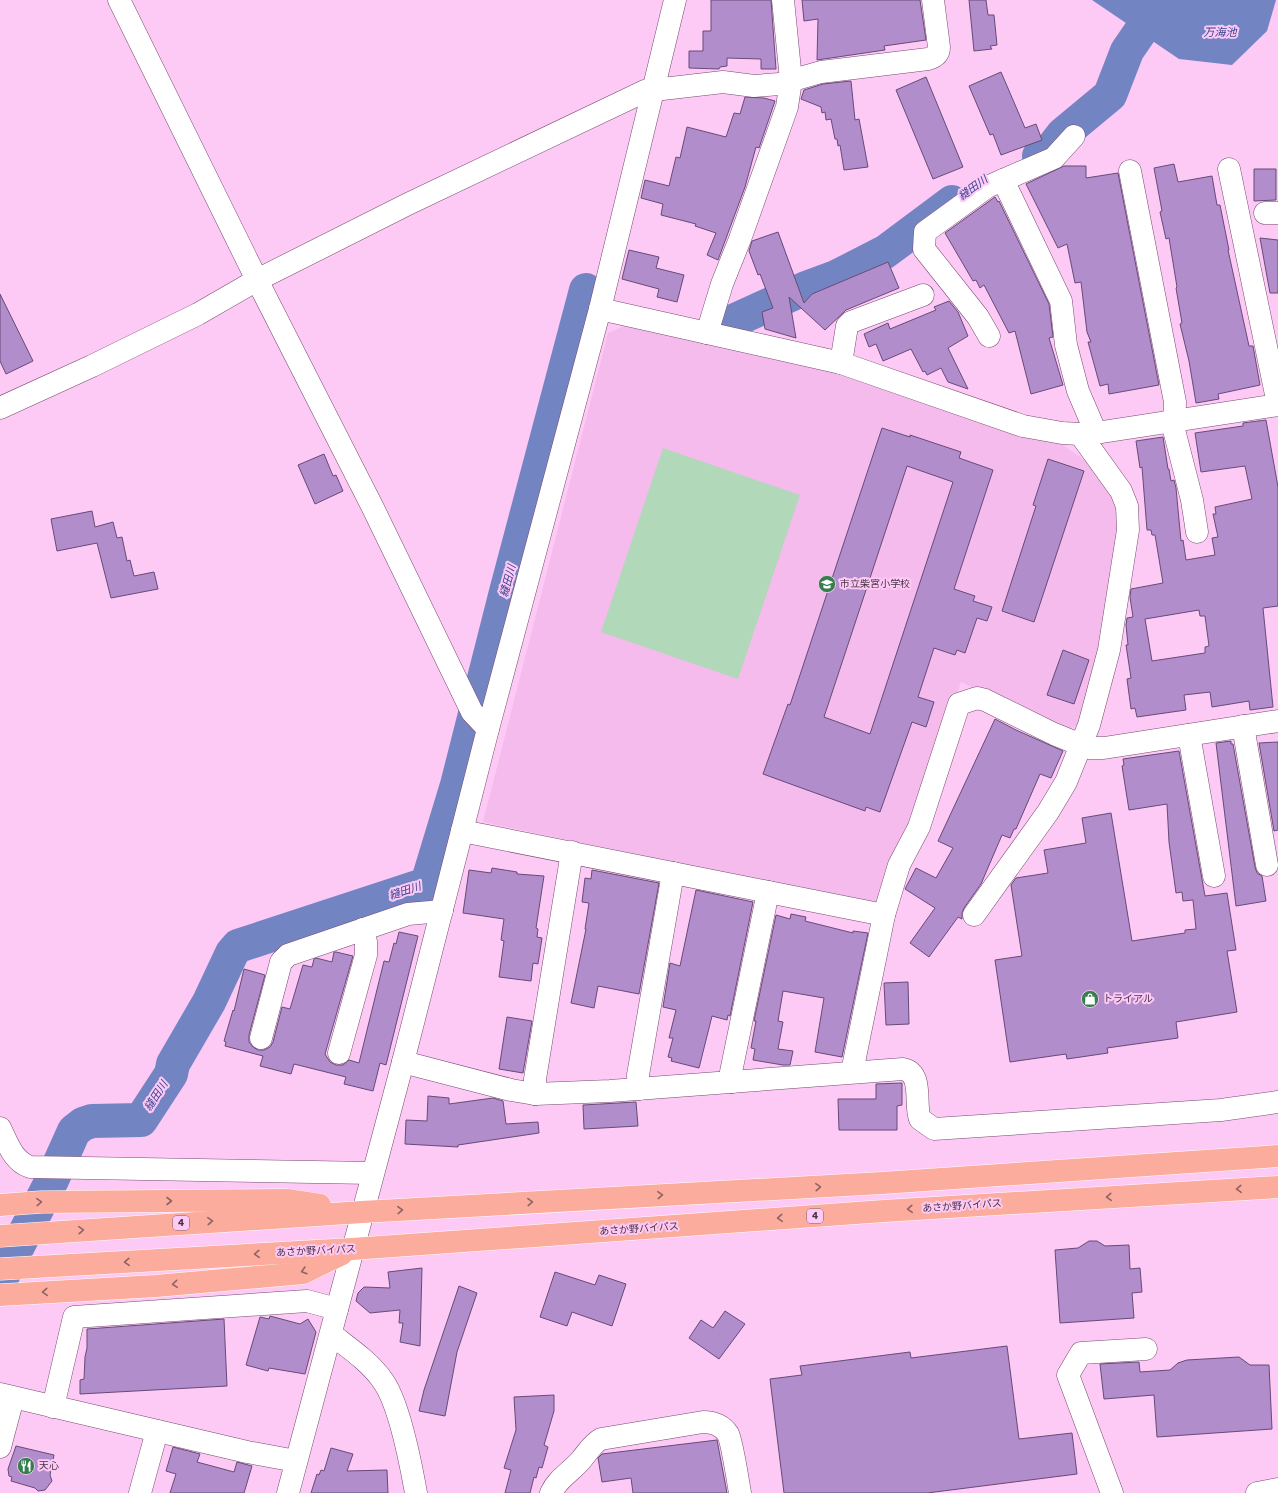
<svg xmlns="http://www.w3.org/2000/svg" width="1278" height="1493" font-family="Rubik,'Noto Sans JP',sans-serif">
  <rect width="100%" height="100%" fill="#fdc9f5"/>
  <path fill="#f5bbec" d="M624,326L838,374L1019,436L1054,439L1090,464L1111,493L1119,516L1101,651L1084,721L1067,731L961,682L911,828L882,899L872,904L483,822L608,333Z"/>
  <path fill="#b1d8b9" d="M663,448L800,495L738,679L601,632Z"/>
  <path fill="#7384c3" d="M1092,0H1276L1267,31L1232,65L1179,59Z"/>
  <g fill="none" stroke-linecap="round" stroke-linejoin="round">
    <g stroke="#7384c3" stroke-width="34">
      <path d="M1039,156L1052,148L1063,134L1110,95L1127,51L1162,0"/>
      <path d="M731,322L806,288L836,277L885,252L952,202"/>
      <path d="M0,1281L52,1180L74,1131L83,1124L92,1121L141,1120L171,1074L173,1064L209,1002L232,953L238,946L427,884L457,785L506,592L586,290"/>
    </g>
  </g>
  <g fill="#b28dcb" stroke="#674a78" fill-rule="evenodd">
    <path d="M711,0H771L776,69H761V59L727,58V66L720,67L719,69L689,68V51H703V31H711Z"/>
    <path d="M802,0H920L926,40L884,46L885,50L817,60L818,19L804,21Z"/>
    <path d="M969,0H986L988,15H994L997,45L990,46L992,49L974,51Z"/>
    <path d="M1001,72L1025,128L1036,124L1042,140L1001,155L993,134L990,135L969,86Z"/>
    <path d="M926,77L963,167L933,179L896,90Z"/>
    <path d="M851,81L855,120L859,119L868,167L844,170L840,145L838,146L837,139H835L831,119L826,120L825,112L822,113L821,107L801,99L804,90L823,84Z"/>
    <path d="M745,97L764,98L775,101L759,148L756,147L745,187L718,260L707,255L716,233L695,226L696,224L661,215L663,204L641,198L645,180L669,186L676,157L680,158L687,127L726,137L734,113L740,114Z"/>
    <path d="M1174,164L1178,182L1212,176L1217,205H1220L1229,250H1228L1249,346H1253L1260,385L1218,394L1219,399L1196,403L1189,361L1180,324L1182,323L1176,288L1177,287L1169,238L1166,239L1160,212L1162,211L1154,168Z"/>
    <path d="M1064,166H1086V178L1118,173L1159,385L1109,394L1108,384L1100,386L1088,342H1091L1087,332L1081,282L1075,283L1067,244L1058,248L1026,184Z"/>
    <path d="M1254,169H1276V200L1254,201Z"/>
    <path d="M995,197L998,202L999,201L1049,304L1053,337L1049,338L1063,385L1031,394L1015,331L1009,333L984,285L980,288L976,280L973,281L945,233Z"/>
    <path d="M778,232L804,303L812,294L888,262L899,288L846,310L825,330L789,297L796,338L765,329L762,312L773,308L760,274L758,275L749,251L752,241Z"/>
    <path d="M1260,238L1278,240V293H1270Z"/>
    <path d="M629,250L659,257L656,268L684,275L677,302L657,297L659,289L622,279Z"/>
    <path d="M0,294L33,361L6,374L0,361Z"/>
    <path d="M949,301L958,312L968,336L948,348L968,389L948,382L941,368L927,375L925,371L923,372L911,349L883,361L876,344L869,347L864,334L888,323L890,329L936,310L934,307Z"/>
    <path d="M1266,420L1278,487V606L1263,608L1273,707L1250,710L1249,701L1212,707L1210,692L1184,695L1186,710L1137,717L1135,708L1131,709L1127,679L1131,678L1126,645H1128L1126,625L1127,618L1133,617L1130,597L1131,589L1163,583L1155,535H1152L1151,530H1147L1142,467L1140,468L1136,441L1163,437L1168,469H1169L1171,481L1174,480L1176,488L1181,541L1183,540L1186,560L1215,555L1212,538L1218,537L1213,514H1216L1215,507L1252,499L1245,466L1201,472L1195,433L1243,426V423ZM1199,610L1200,616H1205L1209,646L1205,647V653L1152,661L1145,619Z"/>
    <path d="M882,428L910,437V435L961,452L959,458L993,470L954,589L975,596L973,601L992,607L987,621L977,618L965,653L957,650L955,655L934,648L918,697L934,702L926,727L912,722L880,812L866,807L865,811L763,774L788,704L790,705ZM907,466L953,482L870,734L824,717Z"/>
    <path d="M324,454L333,476L336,475L343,491L315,504L298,465Z"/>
    <path d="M1048,459L1084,471L1034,622L1002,611L1036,506L1033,505Z"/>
    <path d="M92,511L95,527L113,522L117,538L122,537L127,561L130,560L134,576L154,572L158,589L111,598L97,543L57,551L51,519Z"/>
    <path d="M1063,650L1089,660L1074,704L1047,695Z"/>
    <path d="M995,719L1016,730L1063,751L1051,778L1040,774L1016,829H1014L1010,838L1002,835L981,884L964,908L962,913V919L958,917L929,957L910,943L935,908L905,889L916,868L936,878L953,848L938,841Z"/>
    <path d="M1231,741V744H1233L1255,867L1257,873L1262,876L1266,901L1236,906L1216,743Z"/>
    <path d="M1278,742V830L1274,831L1259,743Z"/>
    <path d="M1179,751L1205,896L1227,893L1236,950L1227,951L1237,1012L1176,1022L1178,1038L1107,1048L1108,1053L1067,1059L1066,1054L1010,1062L995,960L1022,956L1011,885L1016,878L1048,873L1044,850L1086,843L1082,818L1111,813L1132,941L1185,933V930L1196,929L1193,900L1183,901L1182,892L1176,893L1169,842L1167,804L1129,810L1122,766L1124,765L1123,759Z"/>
    <path d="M492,868L517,872V874L544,876L536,928L538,929L537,937L542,938L538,964L533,963L531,981L499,977L504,941L501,940L504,919L463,913L469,870L491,873Z"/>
    <path d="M592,870L659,883L639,994L598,986L594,1008L571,1003L586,929H585L589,903L582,902L585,878L591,879Z"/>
    <path d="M696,890L753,902L730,1016L728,1015L727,1020L712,1016L699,1068L671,1061L672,1058L668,1057L673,1038H669L676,1010L663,1007L670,963L680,966Z"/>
    <path d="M791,914L806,917L805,921L853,933V931L868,933L842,1057L815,1052L824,998L783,991L778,1021L783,1022L778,1049L793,1051L790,1065H783L753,1060L755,1049L751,1048L756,1021H754L776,915L790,919Z"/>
    <path d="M399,932L418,936L386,1065L380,1063L373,1091L344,1084L346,1077L294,1064L291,1074L260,1066L263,1056L225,1046L226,1042L224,1041L233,1010L234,1011L244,969L265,975L249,1035V1042L253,1047L258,1050H264L270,1047L273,1042L282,1007L290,1009L303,965L312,967L314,959L316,958L332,962L334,952H336L353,956L325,1054L330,1062L336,1065H343L349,1060L359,1063L384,961L389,962L394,943L396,944Z"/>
    <path d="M908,982L909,1024L886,1025L884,983Z"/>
    <path d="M507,1017L532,1021L523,1073L499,1069Z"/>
    <path d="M902,1083V1105L897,1106V1130H839L838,1099H876V1084Z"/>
    <path d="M428,1096L449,1098V1104L493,1098L503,1101L506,1124L538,1122L539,1133L458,1145V1147L405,1144L406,1120L427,1121Z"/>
    <path d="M636,1102L638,1126L584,1129L583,1105Z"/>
    <path d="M1089,1241H1097L1105,1246L1129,1245L1130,1269L1140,1268L1142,1292L1132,1293L1134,1318L1060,1323L1055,1250L1078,1248Z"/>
    <path d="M422,1268L420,1346L400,1342L403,1323H399L400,1310L370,1313L356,1301L358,1293L364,1287L390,1288L388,1272Z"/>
    <path d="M555,1272L595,1285L599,1275L626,1284L612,1326L572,1312L567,1326L540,1317Z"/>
    <path d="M459,1286L477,1293L457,1352L445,1416L419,1411L424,1390Z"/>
    <path d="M725,1311L745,1324L719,1359L689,1338L701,1320L713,1328Z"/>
    <path d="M270,1316L300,1324L308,1319L316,1332L305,1374L269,1368L268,1371L246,1365L260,1317L269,1319Z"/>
    <path d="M224,1319L227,1386L80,1394V1380L84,1379L85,1357L87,1348V1329Z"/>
    <path d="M1007,1346L1019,1439L1072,1433L1077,1474L927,1493H784L770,1379L802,1375L800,1366L910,1352L911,1358Z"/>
    <path d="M1239,1357L1250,1365H1269L1272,1429L1157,1437L1154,1395L1104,1399L1100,1364L1139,1362L1140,1372L1170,1370L1178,1363L1187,1360Z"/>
    <path d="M554,1395V1411L544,1445L548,1447L542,1468L539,1467L536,1478L534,1477L530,1493H505L511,1470L504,1468L516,1430L514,1397Z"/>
    <path d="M717,1440L727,1493H633L631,1478L602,1482L598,1458L602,1454Z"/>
    <path d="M16,1446L54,1455L50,1475L52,1481L45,1490L38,1491L35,1488L11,1481L12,1477L9,1476L8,1469Z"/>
    <path d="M173,1447L200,1454L197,1462L234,1472L237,1462L252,1466L244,1493H170L176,1474L166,1471Z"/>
    <path d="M331,1448L353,1454L347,1471L387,1470L388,1493H311L317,1474L319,1475L321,1470L324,1471Z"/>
  </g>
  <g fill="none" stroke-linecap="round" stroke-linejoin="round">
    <defs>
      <g id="street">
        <path d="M119,0L257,280L373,508L472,712L488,729"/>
        <path d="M1229,169L1278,404"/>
        <path d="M1130,171L1175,402L1174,430L1192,500L1197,532"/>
        <path d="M1003,180L1061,301L1066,345L1078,391L1096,433"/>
        <path d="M1265,213H1278"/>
        <path d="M600,309L841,363L1023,426L1062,433L1080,434L1102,432L1278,405"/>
        <path d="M707,333L722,284L740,239L787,107L791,80L783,0"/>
        <path d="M989,336L978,317L924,249L925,232L987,187L1054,158L1074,136"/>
        <path d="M841,363L847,326L851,322L923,295"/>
        <path d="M0,408L92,366L198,314L257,280L408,204L645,91L723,82L754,86L779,84L821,72L928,59C935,57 939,54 939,47L933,0"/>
        <path d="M1243,726L1267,865"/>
        <path d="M1189,735L1214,876"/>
        <path d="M462,831L884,915"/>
        <path d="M974,915L1048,812L1066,782L1089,725L1109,650L1128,530L1127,506L1121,491L1080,434"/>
        <path d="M261,1038L281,962L288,955L408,914L442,911"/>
        <path d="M339,1053L366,955V942L363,929"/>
        <path d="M403,1062L511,1090L535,1094L610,1091L903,1069C924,1073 914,1105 920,1119L934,1129L1221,1110L1278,1102"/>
        <path d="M852,1072L884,915L899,865L919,827L959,704L977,698L985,700L1054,734L1081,745L1089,748H1104L1278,721"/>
        <path d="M732,1082L731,1072L768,892"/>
        <path d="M639,1089L638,1075L673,873"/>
        <path d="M535,1094V1079L572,852"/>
        <path d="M0,1128C8,1144 13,1161 30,1167L372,1173"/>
        <path d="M331,1334C349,1348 370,1362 383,1381C399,1403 411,1465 416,1493"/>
        <path d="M0,1394L247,1452L296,1461"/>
        <path d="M53,1407L74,1317L307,1301L337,1309"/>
        <path d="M0,1447L13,1398"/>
        <path d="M140,1493L157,1431"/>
        <path d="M551,1493C557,1479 572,1471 581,1460C588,1452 592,1444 601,1439L703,1422C713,1422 722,1425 728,1434C732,1442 738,1481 740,1493"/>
        <path d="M1112,1493L1068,1375L1081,1353L1146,1349"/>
        <path d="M1257,1493L1278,1489"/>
      </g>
      <path id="secondary" d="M288,1493L403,1062L488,729L600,309L675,0"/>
      <g id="highway">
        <path d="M0,1205L41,1202L287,1200L320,1205"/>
        <path d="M0,1236L362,1212L882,1183L1278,1156"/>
        <path d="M0,1269L352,1249L884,1211L1278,1187"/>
        <path d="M0,1295L156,1286L303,1273L342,1254"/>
      </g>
    </defs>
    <use href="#street" stroke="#774a71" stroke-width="23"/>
    <use href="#secondary" stroke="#774a71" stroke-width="23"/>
    <use href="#highway" stroke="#fff" stroke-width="23"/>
    <use href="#street" stroke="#fff" stroke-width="22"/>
    <use href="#secondary" stroke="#fff" stroke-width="22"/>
    <use href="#highway" stroke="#fbac9c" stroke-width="22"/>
  </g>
  <defs><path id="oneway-chevron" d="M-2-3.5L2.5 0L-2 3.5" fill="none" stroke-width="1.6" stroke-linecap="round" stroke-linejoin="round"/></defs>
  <g stroke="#8f6367">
    <use href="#oneway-chevron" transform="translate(818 1187) rotate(-4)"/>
    <use href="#oneway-chevron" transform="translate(1239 1189) rotate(176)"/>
    <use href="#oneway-chevron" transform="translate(660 1195) rotate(-3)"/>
    <use href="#oneway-chevron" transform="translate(1109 1197) rotate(176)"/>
    <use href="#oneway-chevron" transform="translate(169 1201)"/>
    <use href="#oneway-chevron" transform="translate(39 1202) rotate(-3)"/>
    <use href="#oneway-chevron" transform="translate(530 1202) rotate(-3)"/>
    <use href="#oneway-chevron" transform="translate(910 1209) rotate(176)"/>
    <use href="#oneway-chevron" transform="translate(400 1210) rotate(-3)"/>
    <use href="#oneway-chevron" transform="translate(780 1218) rotate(176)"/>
    <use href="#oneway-chevron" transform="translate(210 1221) rotate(-4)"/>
    <use href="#oneway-chevron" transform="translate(81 1230) rotate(-4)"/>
    <use href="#oneway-chevron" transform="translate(257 1254) rotate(177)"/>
    <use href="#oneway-chevron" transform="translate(127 1262) rotate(177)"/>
    <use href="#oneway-chevron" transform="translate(304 1271) rotate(163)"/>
    <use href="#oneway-chevron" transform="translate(175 1284) rotate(175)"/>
    <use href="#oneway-chevron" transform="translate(45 1292) rotate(176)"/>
  </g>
  <defs>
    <symbol id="school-disc" viewBox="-11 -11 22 22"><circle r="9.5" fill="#357f4d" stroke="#fdc9f5"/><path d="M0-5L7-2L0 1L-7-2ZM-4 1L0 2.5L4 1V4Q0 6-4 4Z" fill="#fff"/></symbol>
    <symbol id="shop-disc" viewBox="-11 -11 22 22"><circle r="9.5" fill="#357f4d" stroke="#fdc9f5"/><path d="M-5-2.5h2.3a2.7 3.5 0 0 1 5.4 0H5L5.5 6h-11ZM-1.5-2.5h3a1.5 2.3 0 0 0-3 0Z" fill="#fff"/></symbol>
    <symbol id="restaurant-disc" viewBox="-11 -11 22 22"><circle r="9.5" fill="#357f4d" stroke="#fdc9f5"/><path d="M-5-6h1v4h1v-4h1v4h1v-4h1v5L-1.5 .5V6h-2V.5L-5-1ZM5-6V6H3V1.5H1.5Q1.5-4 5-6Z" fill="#fff"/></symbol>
  </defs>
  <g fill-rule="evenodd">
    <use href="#school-disc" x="817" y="574" width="20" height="20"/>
    <use href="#shop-disc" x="1080" y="989" width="20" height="20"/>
    <use href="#restaurant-disc" x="16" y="1456" width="20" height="20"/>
  </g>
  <g text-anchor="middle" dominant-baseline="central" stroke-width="4" stroke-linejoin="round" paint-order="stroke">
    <g fill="#fdc9f5" stroke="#7e5f79" stroke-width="1">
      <rect x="807" y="1209" width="16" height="14" rx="3"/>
      <rect x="173" y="1216" width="16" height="14" rx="3"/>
    </g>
    <g font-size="9" font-weight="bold" fill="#473244">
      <text x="815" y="1216">4</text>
      <text x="181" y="1223">4</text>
    </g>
    <g font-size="10" fill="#473244" stroke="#fdc9f5" text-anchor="start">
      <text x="840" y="584">市立柴宮小学校</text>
      <text x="1103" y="999">トライアル</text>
      <text x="39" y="1466">天心</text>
    </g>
    <g font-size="10" fill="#473244" stroke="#fdc9f5">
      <text transform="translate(962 1206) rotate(-4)">あさか野バイパス</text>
      <text transform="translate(639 1229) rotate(-4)">あさか野バイパス</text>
      <text transform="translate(316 1251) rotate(-3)">あさか野バイパス</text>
    </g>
    <g font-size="11" font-style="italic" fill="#354491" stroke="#fdc9f5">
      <text x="1220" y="32">万海池</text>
      <text transform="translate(973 188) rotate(-36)">縫田川</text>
      <text transform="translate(508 581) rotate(-75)">縫田川</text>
      <text transform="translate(405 891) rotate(-18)">縫田川</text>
      <text transform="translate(156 1096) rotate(-57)">縫田川</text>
    </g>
  </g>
</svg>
